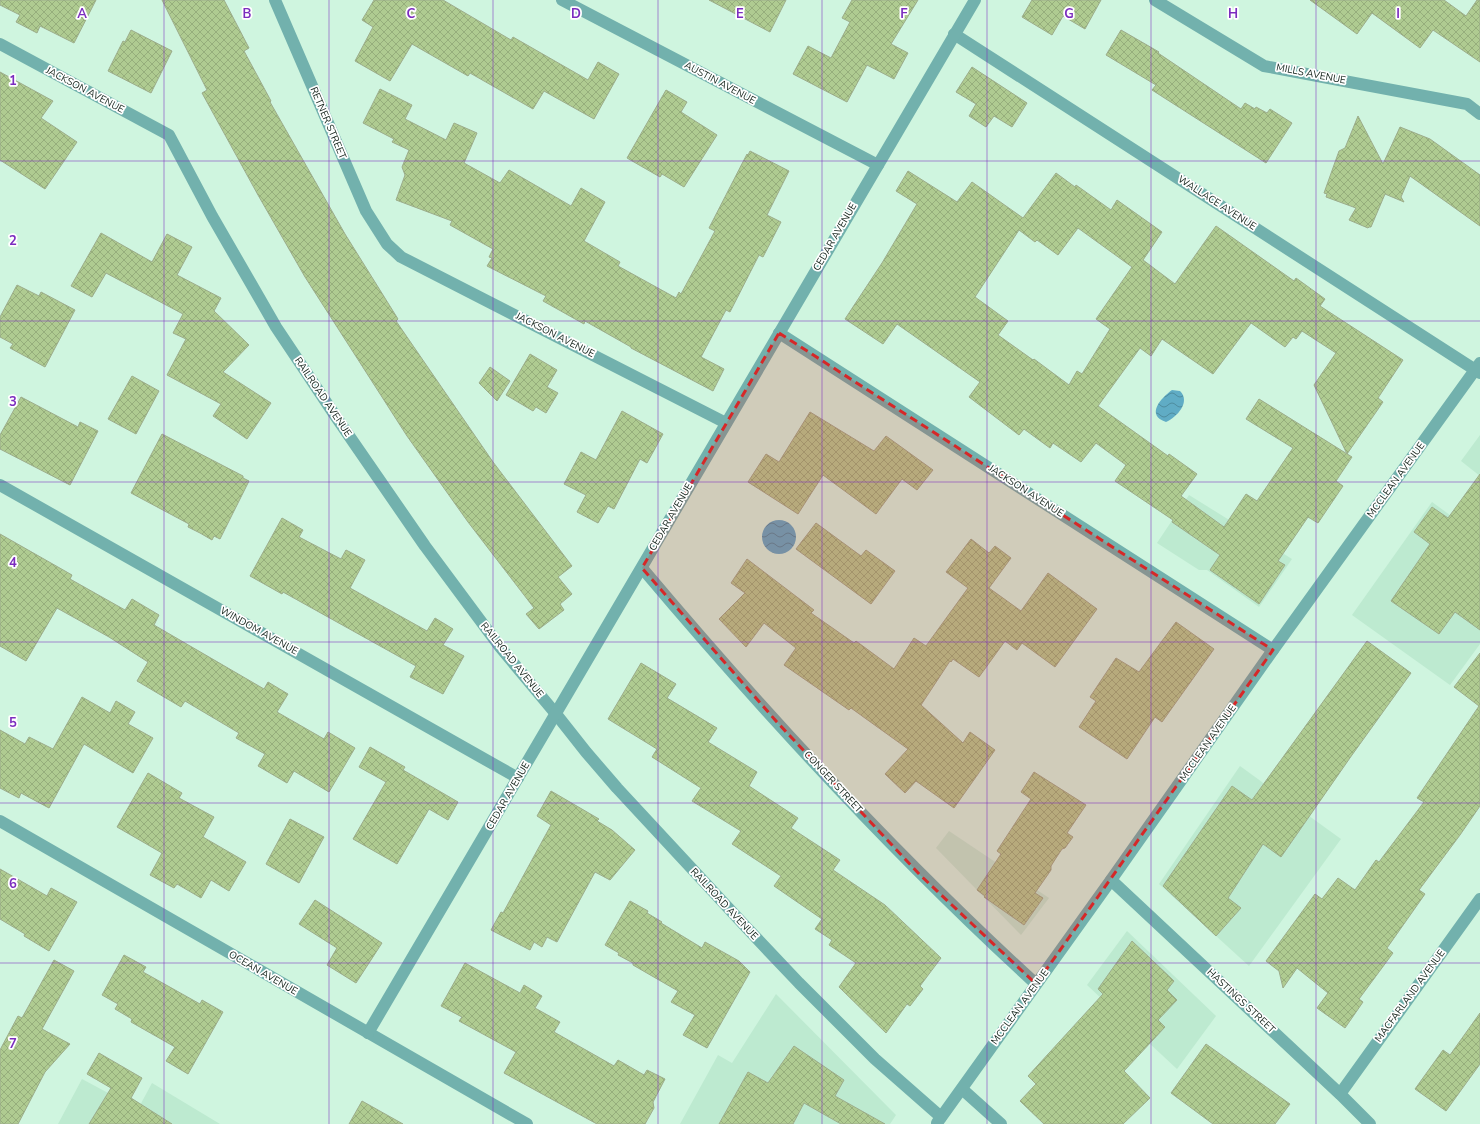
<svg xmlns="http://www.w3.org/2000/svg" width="1480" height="1124" font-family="'Nunito Sans',sans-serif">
  <defs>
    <pattern id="water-waves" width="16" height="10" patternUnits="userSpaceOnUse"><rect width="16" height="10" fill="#60acc5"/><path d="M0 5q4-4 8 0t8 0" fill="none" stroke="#4e8c9f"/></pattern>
    <pattern id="building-cross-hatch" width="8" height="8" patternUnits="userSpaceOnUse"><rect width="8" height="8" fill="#afcb91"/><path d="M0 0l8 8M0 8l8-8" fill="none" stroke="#96ae7c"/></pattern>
  </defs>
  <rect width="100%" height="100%" fill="#cff5df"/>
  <g fill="#bdead0">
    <path d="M1480,435V476L1461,461Z"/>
    <path d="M1189,495L1292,559L1259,607L1207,570H1199L1157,543Z"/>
    <path d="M1432,502L1480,537V644L1450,685L1352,615Z"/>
    <path d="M1240,766L1341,839L1249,966L1159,884Z"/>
    <path d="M949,831L1049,898L1021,935L936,848Z"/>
    <path d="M1127,931L1216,1016L1177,1069L1087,985Z"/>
    <path d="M776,994L896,1115L890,1124H680L718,1055L732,1063Z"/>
    <path d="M82,1079L138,1109L152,1083L220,1124H58Z"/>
  </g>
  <g fill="url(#water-waves)">
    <path d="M1172,390L1180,391C1191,402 1177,417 1166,422C1145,415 1161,398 1172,390Z"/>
    <circle cx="779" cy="537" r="17"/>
  </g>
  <g fill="url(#building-cross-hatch)" stroke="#9cac8b" fill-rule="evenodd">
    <path d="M0,0H96L74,43L40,26L37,33L16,22L20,15L0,5Z"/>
    <path d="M162,0H224L249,48L244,51L271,101L270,102L345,234L398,319L396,321L493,462L572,566L558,577L572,594L560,604L564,610L539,629L526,614L534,608L468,522L407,436L305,277L258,195L202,93L207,90Z"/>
    <path d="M374,0H443L511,40L513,37L588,80L598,62L619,74L594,119L544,91L533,109L470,73L468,76L412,44L390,81L355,61L373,27L362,20Z"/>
    <path d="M709,0H786L770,32Z"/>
    <path d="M852,0H918L891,44L908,53L894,79L867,65L847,102L793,74L808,46L831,58L850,22L842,18Z"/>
    <path d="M1032,0H1101L1085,29L1063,16L1052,35L1022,17Z"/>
    <path d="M1310,0H1444L1466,16L1477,0H1480V62L1433,30L1420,48L1372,13L1357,34Z"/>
    <path d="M131,30L172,51L151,93L108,71L123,41L125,42Z"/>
    <path d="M1121,30L1159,52L1158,53L1241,109L1245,103L1255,109L1256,107L1267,113L1270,109L1292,123L1266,163L1152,90L1156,85L1106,55Z"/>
    <path d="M972,67L1027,103L1012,127L994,116L986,127L969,116L976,104L956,92Z"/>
    <path d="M0,72L53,101L41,118L77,142L45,189L0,160Z"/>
    <path d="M380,89L412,105L405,119L446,140L454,123L477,133L464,163L500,183L509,170L571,206L581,188L605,202L584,241L620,262L618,266L676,298L679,292L681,294L715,231L709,228L747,154L748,155L750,151L789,171L767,215L781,222L763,257L759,255L730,312L726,310L701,357L724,369L713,391L631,348V347L585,321L584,324L543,301L546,296L487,266L492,258L489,257L493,249L450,225L452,221L396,200L405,175L402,167L409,150L392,142L394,139L363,123Z"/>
    <path d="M666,90L687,102L681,112L717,135L684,187L662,174L660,177L627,158Z"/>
    <path d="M1358,116L1383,164L1400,127L1430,139L1480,175V226L1410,176L1401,197L1404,202L1385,194L1371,227H1369L1368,228L1349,220L1356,208L1326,197L1327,194L1324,193L1339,151L1345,148Z"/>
    <path d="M908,171L957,202L972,182L1023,218L1056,173L1075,187L1076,185L1111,210L1117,200L1162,232L1143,260L1175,284L1216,226L1294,281L1296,278L1325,299L1320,306L1403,360L1378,398L1383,402L1347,454L1314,385L1336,353L1302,331L1296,339L1293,337L1285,347L1251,323L1213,374L1162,339L1151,356L1140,348L1098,406L1168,456L1169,454L1197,474L1181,496L1224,527L1246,494L1257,501L1293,448L1246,419L1259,399L1352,457L1336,481L1343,486L1318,523L1308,517L1278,561L1285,565L1259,604L1210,570L1220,555L1172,522L1173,520L1115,481L1126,465L1096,443L1081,462L1053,443L1050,448L1024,429L1019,435L969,397L980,382L897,324L883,344L845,319L882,263L917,204L896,191ZM1078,228L1132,267L1096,319L1110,329L1082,374L1077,371L1069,385L1034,359L1033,360L998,335L1008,321L975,297L1019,230L1035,242L1037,240L1058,255Z"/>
    <path d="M101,233L152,262L167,234L192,247L177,275L221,298L214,311L249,345L223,372L271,403L247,439L213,416L221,404L167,375L186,339L173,333L183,314L106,273L92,297L71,286Z"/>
    <path d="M17,285L39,296L41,292L75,310L45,367L10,348L13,344L0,337V317Z"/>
    <path d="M530,354L557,370L547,387L558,393L546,413L536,407L533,411L506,395Z"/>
    <path d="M490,367L510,381L497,401L479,383Z"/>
    <path d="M132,376L159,391L136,434L108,419Z"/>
    <path d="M21,397L78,427L80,422L98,431L70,485L0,449V435Z"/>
    <path d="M622,411L663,434L647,463L640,459L614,509L608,506L598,523L577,512L586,495L564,484L581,452L596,460Z"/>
    <path d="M810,412L874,451L886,436L933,470L917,490L902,479L876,514L823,475L798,514L748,482L766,454L779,462Z"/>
    <path d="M162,434L243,476V478L249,481L220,539L214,536L212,540L200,533L188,527L189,524L131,493Z"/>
    <path d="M1480,474V630L1455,612L1439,634L1391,601L1430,544L1414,532L1432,507L1448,518Z"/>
    <path d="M282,518L303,530L299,537L341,559L346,550L365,560L350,588L427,631L435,618L453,629L443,645L464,656L443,694L410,677L416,666L283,592L282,594L250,576Z"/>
    <path d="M816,523L861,556L866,550L895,571L871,604L796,549Z"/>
    <path d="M0,534L72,575L70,579L125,610L132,599L159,615L154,625L264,689L268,682L288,694L277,712L324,739L328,732L355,748L329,792L294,771L287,783L258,766L265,754L236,738L239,733L185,701L181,707L137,681L148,662L109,637L57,608L26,661L0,646Z"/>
    <path d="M971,539L989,553L995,546L1011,558L989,588L1021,611L1048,573L1097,609L1055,667L1022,643L1017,650L1005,641L979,677L953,659L951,662L950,661L921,705L963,743L970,732L995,750L954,808L916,781L905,793L885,774L908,749L851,708L849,710L784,665L796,648L764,623L746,647L719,619L745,593L731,583L747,559L814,610L811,613L854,643L856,641L894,669L914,638L926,646L968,588L946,572Z"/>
    <path d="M1176,622L1214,649L1162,722L1155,717L1127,759L1079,727L1096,701L1090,697L1116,658L1139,672Z"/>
    <path d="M1367,641L1411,673L1352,755L1281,857L1263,844L1228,898L1241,908L1216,936L1163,886L1232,786L1252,800Z"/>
    <path d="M1480,653V806L1460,835L1419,890L1425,894L1387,948L1393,953L1359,999L1363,1002L1345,1028L1317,1008L1328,993L1297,968L1283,988L1279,971L1266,961L1315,894L1322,899L1338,878L1355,890L1376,860L1379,862L1424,802L1417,798L1479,706L1454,687Z"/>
    <path d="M641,663L676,684L667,698L717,728L708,742L757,772L749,786L798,818L791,828L840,860L833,870L885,905L941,958L920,986L923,989L910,1006L907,1004L886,1033L839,987L856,963L829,945L832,940L815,929L822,919L774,886L781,876L732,844L741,831L692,801L701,788L652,757L657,749L608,719Z"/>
    <path d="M82,697L110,713L116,701L135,712L128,724L153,738L133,773L84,744L49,808L21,793L19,798L0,788V730L25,744L29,737L53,749Z"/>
    <path d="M370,747L405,767L403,770L458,802L448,820L429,809L397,864L353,839L386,782L359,767Z"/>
    <path d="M1034,772L1086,805L1067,833L1073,837L1065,848L1062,849L1056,858L1051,866V870L1035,893L1043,898L1024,925L984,897L985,896L977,890L1001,854L997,851L1031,799L1021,792Z"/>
    <path d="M148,773L182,793L179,798L214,817L203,837L246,862L229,891L211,880L201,898L177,884L174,888L150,875L162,853L117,827Z"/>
    <path d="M551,791L599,819L597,821L612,830L635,850L610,880L595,872L557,942L547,937L542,947L534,942L530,950L491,930L501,912L503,913L551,825L537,816Z"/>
    <path d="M290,819L324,837L299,883L266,864Z"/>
    <path d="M0,869L47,896L51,888L77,902L49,951L24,936L25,934L0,919Z"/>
    <path d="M315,900L382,943L356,983L327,965L337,948L299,924Z"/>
    <path d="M630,901L648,911L647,913L662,922L661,923L702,948L705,942L739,961L750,972L707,1048L683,1035L695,1015L671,1002L678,991L633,965V963L618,955L619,953L605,945Z"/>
    <path d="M1132,941L1174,981L1167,990L1177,1000L1158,1020L1165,1027L1124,1071L1150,1098L1123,1124H1044L1020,1101L1036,1084L1028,1076L1103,994L1098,989Z"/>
    <path d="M124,955L146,967L143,972L200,1004L202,1000L223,1012L188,1074L166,1061L175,1047L131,1022L132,1019L115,1009L118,1004L102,995Z"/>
    <path d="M54,960L74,971L42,1029L70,1044L45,1072L18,1124H0V1050L18,1016L22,1018Z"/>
    <path d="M465,963L520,993L524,985L542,996L535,1008L560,1022L554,1032L614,1066L618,1060L644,1075L647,1070L665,1079L653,1102L654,1108L645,1124H597L504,1073L516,1052L459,1021L462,1017L441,1006Z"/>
    <path d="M1480,1013V1064L1446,1111L1415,1089L1443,1050L1450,1055Z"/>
    <path d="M1206,1044L1290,1104L1275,1124H1213L1171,1093Z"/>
    <path d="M794,1046L844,1080L835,1096L885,1124H841L804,1103L793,1124H719L748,1072L768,1083Z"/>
    <path d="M99,1053L142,1078L131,1098L172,1124H89L111,1088L87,1074Z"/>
    <path d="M362,1101L403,1124H349Z"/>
  </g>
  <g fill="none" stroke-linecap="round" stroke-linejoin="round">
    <g stroke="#72b1ad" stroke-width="12">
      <path d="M275,0L366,211L387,244L401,257L726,423"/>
      <path d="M562,0L878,165"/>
      <path d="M1155,0L1264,66L1467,104L1480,114"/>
      <path d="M954,34L1480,373"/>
      <path d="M0,44L169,135L212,216L276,327L334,414L425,546L500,647L556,714L586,752L617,788L746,927L799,983L875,1059L941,1117"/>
      <path d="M779,333L1273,650"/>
      <path d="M0,485L518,778"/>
      <path d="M642,568C765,714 895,855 1036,984"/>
      <path d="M0,821L527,1124"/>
      <path d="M1111,880L1340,1094L1370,1124"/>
      <path d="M368,1033L975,0"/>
      <path d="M962,1089L1001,1124"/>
      <path d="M1340,1094L1480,899"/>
      <path d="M937,1123L1111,880L1273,650L1480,363"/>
    </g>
  </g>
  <path fill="#d62828" fill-opacity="0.2" stroke="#d62828" stroke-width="3" stroke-dasharray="8 5" stroke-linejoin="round" d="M779,333L1273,650L1036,984L920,875L776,721L642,568Z"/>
  <path fill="none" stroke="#7b2cbf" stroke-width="1" stroke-opacity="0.55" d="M164,0V1124M329,0V1124M493,0V1124M658,0V1124M822,0V1124M987,0V1124M1151,0V1124M1316,0V1124M0,161H1480M0,321H1480M0,482H1480M0,642H1480M0,803H1480M0,963H1480"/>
  <g text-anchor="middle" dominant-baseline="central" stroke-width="3.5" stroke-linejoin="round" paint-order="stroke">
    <g font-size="10" fill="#14231b" stroke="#fff">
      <text transform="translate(1311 74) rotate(11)">MILLS AVENUE</text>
      <text transform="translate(720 83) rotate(28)">AUSTIN AVENUE</text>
      <text transform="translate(85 90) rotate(28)">JACKSON AVENUE</text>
      <text transform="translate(328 123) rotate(67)">RETNER STREET</text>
      <text transform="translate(1217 203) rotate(33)">WALLACE AVENUE</text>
      <text transform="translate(835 237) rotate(-60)">CEDAR AVENUE</text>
      <text transform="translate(555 335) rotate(27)">JACKSON AVENUE</text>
      <text transform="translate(323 397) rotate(56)">RAILROAD AVENUE</text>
      <text transform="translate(1396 480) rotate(-54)">MCCLEAN AVENUE</text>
      <text transform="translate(1026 491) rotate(33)">JACKSON AVENUE</text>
      <text transform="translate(671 517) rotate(-60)">CEDAR AVENUE</text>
      <text transform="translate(259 631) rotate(29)">WINDOM AVENUE</text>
      <text transform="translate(512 660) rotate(51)">RAILROAD AVENUE</text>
      <text transform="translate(1208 743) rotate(-55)">MCCLEAN AVENUE</text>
      <text transform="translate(833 782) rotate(47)">CONGER STREET</text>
      <text transform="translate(508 796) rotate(-60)">CEDAR AVENUE</text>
      <text transform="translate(724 904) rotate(47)">RAILROAD AVENUE</text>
      <text transform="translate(263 973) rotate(30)">OCEAN AVENUE</text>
      <text transform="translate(1410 996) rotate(-54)">MACFARLAND AVENUE</text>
      <text transform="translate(1241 1001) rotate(43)">HASTINGS STREET</text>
      <text transform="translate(1020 1007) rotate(-54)">MCCLEAN AVENUE</text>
    </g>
  </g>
  <g font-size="13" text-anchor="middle" font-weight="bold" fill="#7b2cbf" stroke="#fff" stroke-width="3.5" stroke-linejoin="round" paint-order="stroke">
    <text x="82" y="18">A</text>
    <text x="247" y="18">B</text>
    <text x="411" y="18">C</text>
    <text x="576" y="18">D</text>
    <text x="740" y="18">E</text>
    <text x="904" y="18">F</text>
    <text x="1069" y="18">G</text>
    <text x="1233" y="18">H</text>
    <text x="1398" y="18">I</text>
    <text x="13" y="85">1</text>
    <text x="13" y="245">2</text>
    <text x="13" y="406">3</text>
    <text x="13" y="567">4</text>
    <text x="13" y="727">5</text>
    <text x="13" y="888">6</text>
    <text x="13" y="1048">7</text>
  </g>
</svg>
